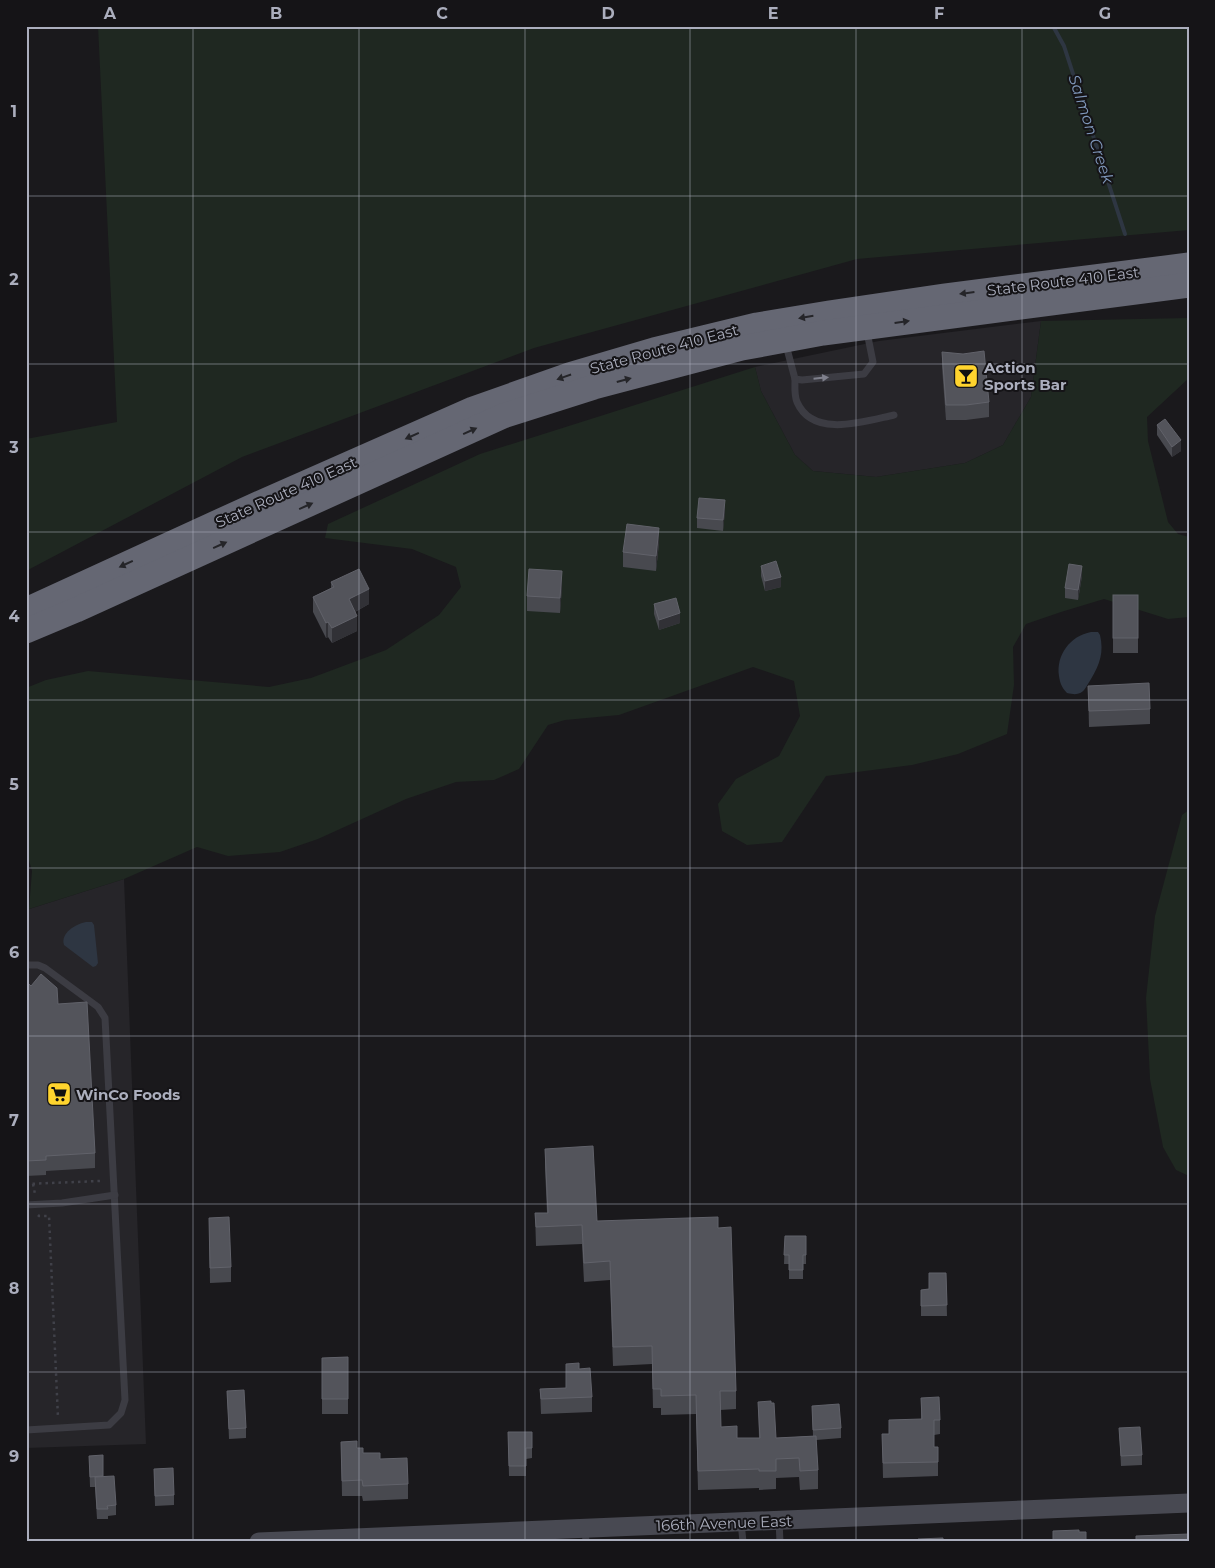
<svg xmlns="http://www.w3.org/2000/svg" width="1215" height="1568" font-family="Montserrat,sans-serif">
  <rect width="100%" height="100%" fill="#1a191c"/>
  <g fill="#262529">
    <path d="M1041,321L1031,397L1003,445L965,463L876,477L813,471L795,455L761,391L755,367L879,341Z"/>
    <path d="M124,879L146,1444L26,1448V910Z"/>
  </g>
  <g fill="#1f2821">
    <path d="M98,26H1189V230L857,259L534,348L242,457L26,571V439L117,422Z"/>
    <path d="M1189,318V378L1147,417L1148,441L1168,522L1178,534L1189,537V617L1168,619L1104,599L1061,612L1026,624L1013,647L1014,685L1007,734L958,754L912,765L826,776L782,842L747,845L722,831L718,804L736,779L779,756L800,716L794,681L753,667L619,715L565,720L548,725L519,769L494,780L456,782L406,799L318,839L280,852L228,856L197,847L124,879L29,909L32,871L26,850V688L46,680L88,671L269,687L311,678L386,650L439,615L461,587L456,567L412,549L325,538L328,524L480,454L755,367L761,391L795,455L813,471L876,477L965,463L1003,445L1031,397L1041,321Z"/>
    <path d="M1189,810V1176L1176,1170L1163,1147L1150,1079L1146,998L1155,916L1182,815Z"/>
  </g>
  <g fill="#2e3642">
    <path d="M1091,632H1098L1100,635C1104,652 1100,664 1091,679C1084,690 1083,697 1067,693C1062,688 1060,683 1059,676C1056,655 1070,636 1091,632Z"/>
    <path d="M86,922H92L94,925L98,963L96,966L93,967L64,945C60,933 76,924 86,922Z"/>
  </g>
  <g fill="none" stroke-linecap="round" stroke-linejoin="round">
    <path stroke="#2e3642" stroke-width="4" d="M1053,26L1064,46L1125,234"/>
    <g stroke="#404149" stroke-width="2.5" stroke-dasharray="2.5 4" stroke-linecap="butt">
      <path d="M26,1184L100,1181"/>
      <path d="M33,1184L35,1194"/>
      <path d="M38,1215L39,1216H49L58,1418"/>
    </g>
    <g stroke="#3c3c43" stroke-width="7">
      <path d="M786,345L795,379L802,380L864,374L873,362L867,332"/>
      <path d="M795,379C795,386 794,395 797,402C813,439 866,421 894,415"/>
      <path d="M26,965H38L45,968L98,1007L105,1018L125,1400L121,1413L109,1425L26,1430"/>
      <path d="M26,1205L62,1203L115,1195"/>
      <path d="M779,1521L780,1542"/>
      <path d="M741,1522L743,1542"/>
      <path d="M585,1529L586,1542"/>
    </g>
    <path stroke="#484952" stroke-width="19" d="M259,1542L1189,1503"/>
    <g stroke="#656773" stroke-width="25">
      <path d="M26,610L253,506L473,409L569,375L654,350L757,325L829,313L944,296L1189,265"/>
      <path d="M26,631L76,610L503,416L594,387L742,348L823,333L1189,285"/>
    </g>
  </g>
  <g fill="#48494f">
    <path d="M942,352L989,402V417L966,420H946L942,367Z"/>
    <path d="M1157,425L1181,451L1172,457L1157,435Z"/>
    <path d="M725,511L723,531L697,528V518Z"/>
    <path d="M659,543L656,571L623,567V552Z"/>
    <path d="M761,566L781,587L765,591L761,576Z"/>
    <path d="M1082,576L1078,600L1065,598V588Z"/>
    <path d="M331,582L369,604L355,612L357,631L332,643L328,637L326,638L313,612V597L331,588Z"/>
    <path d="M562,587L560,613L527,611V596Z"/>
    <rect x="1113" y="595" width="25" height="58"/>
    <path d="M654,604L680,623L659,630L654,614Z"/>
    <path d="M1088,686L1150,709V724L1089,727Z"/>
    <path d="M26,981L31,986L58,1004L95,1153V1168L46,1171V1175L26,1176Z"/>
    <path d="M545,1149L597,1221L718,1228L736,1391V1409L720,1410L721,1427L737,1438H759L758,1402L776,1438L813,1436L812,1406L841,1428V1438L816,1440L818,1470V1489L800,1490L799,1477L776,1478V1489L759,1490V1488L698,1490L696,1414L661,1415V1408H653L652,1364L613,1366L610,1280L584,1282L582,1244L536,1246L535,1213H547L545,1168Z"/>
    <path d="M209,1218L231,1267V1282L210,1283Z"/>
    <path d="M785,1236H806V1264H803V1279H789V1264H784Z"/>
    <path d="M946,1273L947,1316H921V1290L929,1289Z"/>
    <path d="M348,1357V1414H322V1358Z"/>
    <path d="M566,1364L579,1369L592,1397V1412L541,1414L540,1389L566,1388Z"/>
    <path d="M227,1391L246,1428V1438L229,1439Z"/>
    <path d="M921,1398L940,1420V1434L934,1435V1447H938V1476L883,1478L882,1434H889L921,1419Z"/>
    <path d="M1119,1428L1142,1455V1465L1121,1466Z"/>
    <path d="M508,1432H532V1458L526,1459V1476H509Z"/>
    <path d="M341,1442L357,1448L363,1453L380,1459L408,1484V1499L363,1501L362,1496H342Z"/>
    <path d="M89,1456L103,1477L116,1505V1515L108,1516V1519H97L95,1487H90Z"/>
    <path d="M154,1469L174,1495V1505L155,1506Z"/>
  </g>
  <g fill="#313136">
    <path d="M1181,440V451L1172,457V447Z"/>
    <path d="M725,500V511L723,531V520Z"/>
    <path d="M659,528V543L656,571V556Z"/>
    <path d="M1082,566V576L1078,600V590Z"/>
    <path d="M562,571V587L560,613V598Z"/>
    <path d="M781,577V587L765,591V581Z"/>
    <path d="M369,589V604L349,615V599Z"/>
    <path d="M680,613V623L659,630V620Z"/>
    <path d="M357,616V631L332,643V628Z"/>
    <path d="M328,622V637L326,638V623Z"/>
  </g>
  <g fill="#53545b" stroke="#61626a">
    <path d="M984,351L989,402L966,405H946L942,352L963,354Z"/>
    <path d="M1165,419L1181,440L1172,447L1157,425Z"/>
    <rect x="1188" y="484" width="1" height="18"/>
    <path d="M699,498L725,500L723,520L697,518Z"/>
    <path d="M627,524L659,528L656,556L623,552Z"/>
    <path d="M776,561L781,577L765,581L761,566Z"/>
    <path d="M1069,564L1082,566L1078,590L1065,588Z"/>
    <path d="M359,569L369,589L349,599L357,616L332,628L328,622L326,623L313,597L334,587L331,582Z"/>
    <path d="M529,569L562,571L560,598L527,596Z"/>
    <rect x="1113" y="595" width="25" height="43"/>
    <path d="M676,598L680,613L659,620L654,604Z"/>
    <path d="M1149,683L1150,709L1089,711L1088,686Z"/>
    <path d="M41,974L57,988L58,1004L87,1002L95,1153L46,1156V1160L26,1161V981L31,986Z"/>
    <path d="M593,1146L597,1221L718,1217V1228L731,1227L736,1391H720L721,1427L737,1426V1438H760L758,1402L771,1401V1403H774L776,1438L816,1436L818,1470L800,1471L799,1458L776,1459V1471H759V1469L698,1471L696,1395L661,1396V1389H653L652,1346L613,1347L610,1261L584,1263L582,1225L536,1227L535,1213H548L545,1149Z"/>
    <path d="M229,1217L231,1267L210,1268L209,1218Z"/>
    <path d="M785,1236H806V1255H803V1270H789V1255H784Z"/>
    <path d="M929,1273H946L947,1305L921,1306V1290L929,1289Z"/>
    <path d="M348,1357V1399H322V1358Z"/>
    <path d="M579,1363V1369L590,1368L592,1397L541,1399L540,1389L566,1388V1364Z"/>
    <path d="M244,1390L246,1428L229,1429L227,1391Z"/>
    <path d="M939,1397L940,1420H934V1447H938V1462L883,1463L882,1434H889V1420L922,1419L921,1398Z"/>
    <path d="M839,1404L841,1428L813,1430L812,1406Z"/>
    <path d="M1140,1427L1142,1455L1121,1456L1119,1428Z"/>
    <path d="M508,1432H532V1448H526V1466H509Z"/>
    <path d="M357,1441V1448H363V1453H380V1459L407,1458L408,1484L363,1486L362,1480L342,1481L341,1442Z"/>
    <path d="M103,1455V1476L90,1477L89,1456Z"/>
    <path d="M173,1468L174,1495L155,1496L154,1469Z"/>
    <path d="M114,1476L116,1505L107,1506L108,1509H97L95,1477Z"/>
    <path d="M1079,1530V1532H1086V1542H1053V1531Z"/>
    <path d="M1189,1534V1542H1136V1536Z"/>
    <path d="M943,1538V1542H918V1539Z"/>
  </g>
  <defs><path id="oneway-solid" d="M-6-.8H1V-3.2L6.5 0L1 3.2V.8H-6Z" transform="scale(1.25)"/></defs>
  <g fill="#252529">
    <use href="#oneway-solid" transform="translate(967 293) rotate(173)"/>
    <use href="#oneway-solid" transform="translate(806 317) rotate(170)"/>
    <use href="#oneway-solid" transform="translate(902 322) rotate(-8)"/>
    <use href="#oneway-solid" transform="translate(564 377) rotate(161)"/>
    <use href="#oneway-solid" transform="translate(624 380) rotate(-15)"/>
    <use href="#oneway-solid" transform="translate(470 431) rotate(-24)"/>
    <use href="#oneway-solid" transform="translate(412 436) rotate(156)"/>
    <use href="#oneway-solid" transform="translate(306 506) rotate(-24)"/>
    <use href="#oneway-solid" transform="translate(220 545) rotate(-24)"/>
    <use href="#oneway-solid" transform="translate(126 564) rotate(155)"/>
  </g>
  <use fill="#7f808c" href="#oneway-solid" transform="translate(821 378) rotate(-6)"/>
  <path fill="none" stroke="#abaebd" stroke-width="1" stroke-opacity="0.55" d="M193,26V1542M359,26V1542M525,26V1542M690,26V1542M856,26V1542M1022,26V1542M26,196H1189M26,364H1189M26,532H1189M26,700H1189M26,868H1189M26,1036H1189M26,1204H1189M26,1372H1189"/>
  <defs>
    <symbol id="bar-square" viewBox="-11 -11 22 22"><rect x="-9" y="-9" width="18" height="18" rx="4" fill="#ffd42e" stroke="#151417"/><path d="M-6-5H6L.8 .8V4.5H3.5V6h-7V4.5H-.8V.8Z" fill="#111"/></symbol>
    <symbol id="supermarket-square" viewBox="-11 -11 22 22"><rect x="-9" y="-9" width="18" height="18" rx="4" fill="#ffd42e" stroke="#151417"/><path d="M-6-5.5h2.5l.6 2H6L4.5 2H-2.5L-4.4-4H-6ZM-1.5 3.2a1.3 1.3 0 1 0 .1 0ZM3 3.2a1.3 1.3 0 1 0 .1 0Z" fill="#111"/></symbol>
  </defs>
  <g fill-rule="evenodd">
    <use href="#bar-square" x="952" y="362" width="28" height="28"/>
    <use href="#supermarket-square" x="45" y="1080" width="28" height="28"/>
  </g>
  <g text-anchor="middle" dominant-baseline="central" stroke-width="4" stroke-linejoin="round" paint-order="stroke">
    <g font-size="15" fill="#abaebd" stroke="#151417">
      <text transform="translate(1063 281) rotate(-7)">State Route 410 East</text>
      <text transform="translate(664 349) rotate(-15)">State Route 410 East</text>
      <text transform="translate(286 492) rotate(-24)">State Route 410 East</text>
      <text transform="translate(724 1523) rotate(-2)">166th Avenue East</text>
    </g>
    <g font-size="15" font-weight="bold" fill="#abaebd" stroke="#151417" text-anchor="start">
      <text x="984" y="367">Action<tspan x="984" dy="17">Sports Bar</tspan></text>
      <text x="76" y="1094">WinCo Foods</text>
    </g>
    <g font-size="16" font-style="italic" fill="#7f97ba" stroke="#151417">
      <text transform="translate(1091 129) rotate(72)">Salmon Creek</text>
    </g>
  </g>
  <rect width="1215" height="1568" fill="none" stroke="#151417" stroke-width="55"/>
  <rect x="28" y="28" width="1160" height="1512" fill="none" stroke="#abaebd" stroke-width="2"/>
  <g font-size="16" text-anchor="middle" font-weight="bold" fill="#abaebd">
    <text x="110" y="19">A</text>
    <text x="276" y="19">B</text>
    <text x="442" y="19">C</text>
    <text x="608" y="19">D</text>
    <text x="773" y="19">E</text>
    <text x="939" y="19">F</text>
    <text x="1105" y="19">G</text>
    <text x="14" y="117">1</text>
    <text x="14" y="285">2</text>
    <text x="14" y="453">3</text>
    <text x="14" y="622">4</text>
    <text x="14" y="790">5</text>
    <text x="14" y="958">6</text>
    <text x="14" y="1126">7</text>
    <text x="14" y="1294">8</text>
    <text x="14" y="1462">9</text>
  </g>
</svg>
